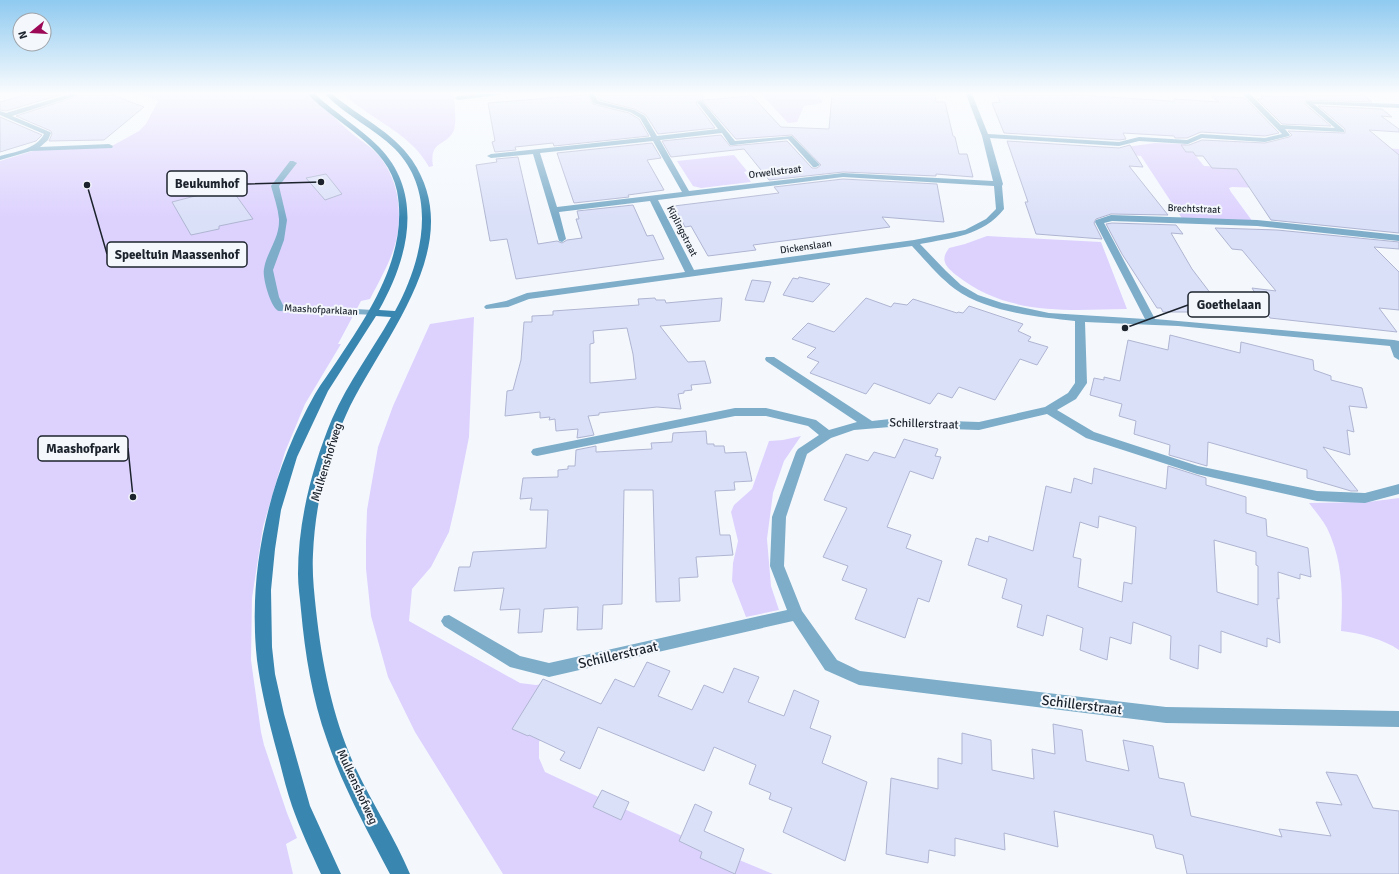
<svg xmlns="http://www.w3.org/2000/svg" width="1399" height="874" font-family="Signika,sans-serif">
  <rect width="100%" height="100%" fill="#f4f8fd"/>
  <g fill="#ddd2fe">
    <path d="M132,94H313C325,107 336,120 349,131C359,140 371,146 380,157C390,170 396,185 398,201C403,242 388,264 370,299L361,301L338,344H341L305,404L285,452L263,527L252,598L251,660L261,732L264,745L287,813L297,838L286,844L293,874H0V161L36,150L110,147L139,131L146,124L158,101L146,96Z"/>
    <path d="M344,94H454C454,105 457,119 454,130C447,147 429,139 433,166L429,167C425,160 420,153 414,147C393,126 366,115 344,94Z"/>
    <path d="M761,94H817L822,100V103L804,106L797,122L788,123Z"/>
    <path d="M1155,143L1186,144L1204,166L1285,169L1333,145L1399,149V192L1232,187L1229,188L1231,192L1253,222L1183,220L1141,156L1131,155L1126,147Z"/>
    <path d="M734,155L747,171L744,172L751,182L701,188L693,186L677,161Z"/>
    <path d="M987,236L1101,242L1127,309C1065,310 1008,316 956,275C945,266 940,260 949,248L965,244Z"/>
    <path d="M474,317L469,437L456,502L449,532L431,567L412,589L409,621L520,683L536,685L547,683L551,720L539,742V758L545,772L691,840L773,874H503L415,732L388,677L371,616L366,569V540L367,510L378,447L393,406L430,324Z"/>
    <path d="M801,436L784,461L773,493L767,539L771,586L779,610L746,617L732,581L733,563L738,541L731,512L734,505L752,489L769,441L783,440Z"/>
    <path d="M1399,498V650C1383,639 1360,633 1341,631C1343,595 1343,561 1327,528C1322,519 1315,511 1309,503L1368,502Z"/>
  </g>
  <g fill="#dbe0f9" stroke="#afb5d1" fill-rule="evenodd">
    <path d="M28,94H63L6,111L0,110V102Z"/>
    <path d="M79,94H110L144,107L104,140L49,141L52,134L51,131L16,116L78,96Z"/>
    <path d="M596,94H703V100L752,96L781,127L829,129L832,94H935L936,102H945L953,136L955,137L959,154H967L973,177L936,174V176L843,172L769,180L744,149L671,157L662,141L721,135L730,146L787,141L812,168H817L821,165L792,135L736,139L702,100L697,101L696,103L715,128L658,134L646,115L634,109L599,100Z"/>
    <path d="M997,94H1063L1170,101H1175L1174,99L1219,102L1211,96L1245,98L1279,133L1265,136L1201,132L1187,138H1175L1174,136L1123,133L1126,139L1119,140L1004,133L992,103L1000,102Z"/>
    <path d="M1304,94H1362L1372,102L1305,100V104L1331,126L1282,124L1257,99H1262L1261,98H1264L1261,96L1306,97Z"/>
    <path d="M587,95L593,104L629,113L639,119L649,136L554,146L553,143L515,147L516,150L495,152L492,142L495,141L488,103Z"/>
    <path d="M1318,106L1382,109L1392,117L1381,116L1399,129V132L1369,130L1399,155V233L1271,220L1237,169L1212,168L1203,156H1196L1193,152H1186L1181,145H1189L1202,140L1265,143L1289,137L1292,135L1288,131L1345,133V129Z"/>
    <path d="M0,117L42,135L36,141L0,152Z"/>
    <path d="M1007,141L1119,148L1130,145L1143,167L1129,166L1168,215L1111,214L1096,219L1094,223L1102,239L1036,234L1025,202H1028Z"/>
    <path d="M652,143L661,158L647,160L664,190L628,195L629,197L574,203L557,153Z"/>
    <path d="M518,157L538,244L557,241L562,243L567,240L582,238L576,219H579L577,211L633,205L647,236L653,235L664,259L516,279L507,239L490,241L476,165L497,162L496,159Z"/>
    <path d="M326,174L342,194L325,200L306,178Z"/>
    <path d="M843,179L937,184L944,222L882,217L890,227L753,245L756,250L708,256L691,226L685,227L674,206L779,193L774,187Z"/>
    <path d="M230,187L253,219L219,226V229L191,235L172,202Z"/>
    <path d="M1112,223L1176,225L1183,234L1171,233L1192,269L1227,315L1198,312H1163L1161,308H1157L1122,254L1106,224Z"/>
    <path d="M1215,228L1277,230L1399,242V249L1374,247L1399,272V310L1379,308L1397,332L1270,318L1252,288L1276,291L1242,250L1232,249Z"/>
    <path d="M799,277L830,284L813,302L783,295L793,278L798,279Z"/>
    <path d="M752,280L771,282L764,302L745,300Z"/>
    <path d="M655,298L656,300H665L666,303L722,298L720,321L660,326L688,362L705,361L711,383L691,385L692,390L684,391V393L678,394L681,409L657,407L599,413V415L588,416L594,435L577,438L578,429L556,431L555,419L549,420L550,417L540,418V412L505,416L507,391L513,390L521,360L524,322H532V316L553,315V311L639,305L638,299ZM627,328L633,354L636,379L590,383V344L594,343L593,331Z"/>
    <path d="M866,298L891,307L894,303L907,305L913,299L957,313L958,312L963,313L969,306L1023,324L1018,331L1031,337L1028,341L1048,347L1037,365L1020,359L995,400L959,387L952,398L938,393L930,404L874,383L866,394L810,373L819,362L807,357L816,348L792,339L808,323L834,332Z"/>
    <path d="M1170,335L1240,353L1241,342L1313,360L1314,370L1331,376V380L1362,388L1367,408L1349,406L1354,432L1347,430L1350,455L1323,447L1358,491H1351L1307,478V470L1208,442L1207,466L1169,455L1170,445L1134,434L1136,421L1119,416L1122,404L1090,395L1094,378L1104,380V377L1120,381L1128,340L1168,350Z"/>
    <path d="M706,431L707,444H714V446H724L725,453L746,452L752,481L734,482L735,490L715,491L720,535H730L733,555L696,557L698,577L679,578L680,601L656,602L653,490H624L622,604L603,605L602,629L577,630L578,607L544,609L542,632L518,633L520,609L500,610L504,588L454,591L459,567H470L473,552L546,548L548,510H530L532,498L520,499L523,478L558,477V470L568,469V466H575L576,450L596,446V452L652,449L651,443L672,442L673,433Z"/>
    <path d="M904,439L938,449L935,456L941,457L933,479L910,471L887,527L911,535L906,548L942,561L929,602L918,598L905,638L855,619L867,589L842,580L848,566L823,557L847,508L824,500L846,454L868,461L874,452L895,458Z"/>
    <path d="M1168,466L1206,478V485L1246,497V513L1266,519L1267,536L1308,548L1311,577L1300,574V579L1278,572L1279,599L1277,598L1280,643L1267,638V647L1221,631V653L1199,645L1198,669L1170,659L1171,636L1133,622L1131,644L1110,637L1107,660L1080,650L1083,628L1047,615L1043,636L1017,627L1022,605L1002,598L1007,579L968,565L976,538L988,542L989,536L1033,551L1046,486L1071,493L1074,478L1092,484L1094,468L1166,489ZM1099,516L1136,527L1132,584L1124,582L1122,602L1078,587L1081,559L1073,557L1080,522L1098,528ZM1214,540L1256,552V565L1258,566V605L1217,592Z"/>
    <path d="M647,662L670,671L658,696L692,710L704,685L723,693L734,668L759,677L748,702L784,716L794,690L819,701L810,728L831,736L822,763L867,782L845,861L783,832L792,808L769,799L771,793L749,784L756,765L714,747L704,771L598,727L580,769L560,760L565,752L529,735L528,736L512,729L543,679L601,704L615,679L634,687Z"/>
    <path d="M1053,724L1082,730L1086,761L1129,771L1123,740L1153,746L1159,778L1184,783L1191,816L1282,837L1279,829L1331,836L1316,802L1342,805L1326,772L1357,775L1373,808L1399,811V874H1187L1183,855L1156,848L1153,835L1054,811L1058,847L1004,833L1005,850L955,838V856L929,850L928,863L886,854L891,778L938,789V758L962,764V733L991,740L992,770L1034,779L1032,749L1055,754Z"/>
    <path d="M602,790L629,802L621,820L593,807Z"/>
    <path d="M695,804L712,812L704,831L744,849L735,874L700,858L702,852L679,841Z"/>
  </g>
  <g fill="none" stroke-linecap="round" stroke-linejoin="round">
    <g fill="#7dadc9" fill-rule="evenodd">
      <path d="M70,94L78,95L12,116L50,132L51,133L48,140L40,147L109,144L113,146L112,148L31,151L0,160V156C14,152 37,149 44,134L0,115V111L6,113Z"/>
      <path d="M477,94H505L458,100L455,98L458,96Z"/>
      <path d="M588,94H594L598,101L634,110L645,116L657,136L718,129L697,102L702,101L735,141L792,136L820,165L816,167H813L788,139L733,145H730L722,133L660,140L689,191L843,173L993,181L982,136L966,94H972L988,134L1119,142L1139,137L1187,140L1201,134L1265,138L1282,134L1243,94H1250L1281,125L1335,128L1306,103V101L1399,104V108L1314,104L1344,130V132L1285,129L1290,135L1289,136L1265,142L1202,138L1188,144L1139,141L1119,146L990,138L1003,184L1002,186L1004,209C983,236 951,238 920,244L946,271L961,285L978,295L1002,303L1049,313L1145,319L1095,222L1096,220L1111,215L1257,220L1399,235V241L1257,226L1112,221L1104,223L1155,319L1394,340L1399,341V360L1394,357L1390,346L1178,326L1085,322L1087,383L1076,399L1057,410L1094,432L1198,466L1317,491L1365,493L1399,484V494L1365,503L1317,501L1197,474L1086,438L1047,414L979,430L890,427L854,430L831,438L807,454L786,517L784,566L802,611L837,660L860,671L1166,707L1399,711V727L1166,723L859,685L825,670L793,621L549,677L510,667L444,626L441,621L444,616L449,615L520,656L549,663L787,610L770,566L772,517L796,452L798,449L819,435L808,426L766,416H735L537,456L533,455L531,452L533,449L537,448L735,408H766L816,420L829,430L857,422L766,361L765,359L766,357H774L872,421L890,419L979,422L1045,407L1068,393L1075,383V321C1037,317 987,312 955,289C939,277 926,261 912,246L529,299L508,307L486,309L484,307L486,305L506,301L527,293L685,272L650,201L559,212L566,239L562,242L559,241L533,154L491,158L487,156L491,154L651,137L640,118L630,112L593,103ZM653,141L682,192L557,207L540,153ZM843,177L994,186L996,209L986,219L965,230L914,240L694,270L658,200Z"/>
      <path d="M290,161H293L297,163L279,186L287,220L284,240L273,270L279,297L283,305L373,310L378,313L377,315L279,311C271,309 262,277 264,269C266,253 280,238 279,219C278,208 274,197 271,186Z"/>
    </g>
    <path fill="#3987b0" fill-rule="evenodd" d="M308,94H315C335,113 359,127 379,147C425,194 408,259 379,310L395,311C422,262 439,194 395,149C374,128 346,116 325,94H332C358,116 393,132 412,160C470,246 380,340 346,415C326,458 315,507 313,554C312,573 314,591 316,610C322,665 333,719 356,769C373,805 395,838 410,874H390C367,830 343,787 327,740C312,698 305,654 301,610C300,598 298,586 298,574C298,521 312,467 332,419C348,382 372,351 391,317L376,316L328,391L297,457L281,510L275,549L271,590L272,647L275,674L284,714L310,806L341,874H321C311,852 300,829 292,806C286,789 282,770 277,752C269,722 261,691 257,660C247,568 270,474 315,394C322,382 330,372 337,361C370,312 409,253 397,191C388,145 337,125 308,94Z"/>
  </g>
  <linearGradient id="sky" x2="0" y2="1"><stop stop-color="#8fcaf0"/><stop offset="0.43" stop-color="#fafcfe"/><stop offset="1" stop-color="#fafcfe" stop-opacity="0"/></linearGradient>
  <rect width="1399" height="217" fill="url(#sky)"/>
  <g text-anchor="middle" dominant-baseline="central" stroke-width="4" stroke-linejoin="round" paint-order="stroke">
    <g font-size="10" fill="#1c232c" stroke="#f4f8fd">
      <text transform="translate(775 172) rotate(-7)">Orwellstraat</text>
      <text transform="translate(1194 209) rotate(2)">Brechtstraat</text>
      <text transform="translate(682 231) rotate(63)">Kiplingstraat</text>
      <text transform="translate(806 247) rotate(-8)">Dickenslaan</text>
      <text transform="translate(321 310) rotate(3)">Maashofparklaan</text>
    </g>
    <g font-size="12" fill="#1c232c" stroke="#f4f8fd">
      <text transform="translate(924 424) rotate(2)">Schillerstraat</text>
      <text transform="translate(327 462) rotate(-73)">Mulkenshofweg</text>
      <text transform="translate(357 787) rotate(65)">Mulkenshofweg</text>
    </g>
    <g font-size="14" fill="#1c232c" stroke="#f4f8fd">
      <text transform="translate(618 655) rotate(-13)">Schillerstraat</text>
      <text transform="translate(1082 705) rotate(7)">Schillerstraat</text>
    </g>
  </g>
  <path fill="none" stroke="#1c232c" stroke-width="1.5" d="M321 182L247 184M87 185L107 254M1125 328L1188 305M133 497L128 448"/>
  <g fill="#1c232c" stroke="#f4f8fd" stroke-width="1.5">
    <circle cx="321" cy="182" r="4"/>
    <circle cx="87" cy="185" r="4"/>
    <circle cx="1125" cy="328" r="4"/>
    <circle cx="133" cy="497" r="4"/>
  </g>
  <g fill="#f4f8fd" stroke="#1c232c" stroke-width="1.5">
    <rect x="167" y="171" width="80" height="25" rx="4"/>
    <rect x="107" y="242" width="140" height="25" rx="4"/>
    <rect x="1188" y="292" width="81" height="25" rx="4"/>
    <rect x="38" y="436" width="90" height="25" rx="4"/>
  </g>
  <g font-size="13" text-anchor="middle" font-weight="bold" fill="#1c232c">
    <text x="207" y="188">Beukumhof</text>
    <text x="177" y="259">Speeltuin Maassenhof</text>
    <text x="1229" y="309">Goethelaan</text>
    <text x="83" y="453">Maashofpark</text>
  </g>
  <g transform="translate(32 32) rotate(252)"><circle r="19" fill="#f4f8fd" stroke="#9ea3a9"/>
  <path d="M0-3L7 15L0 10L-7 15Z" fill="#9c0856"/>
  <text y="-6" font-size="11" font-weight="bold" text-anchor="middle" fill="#1c232c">N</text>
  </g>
</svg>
